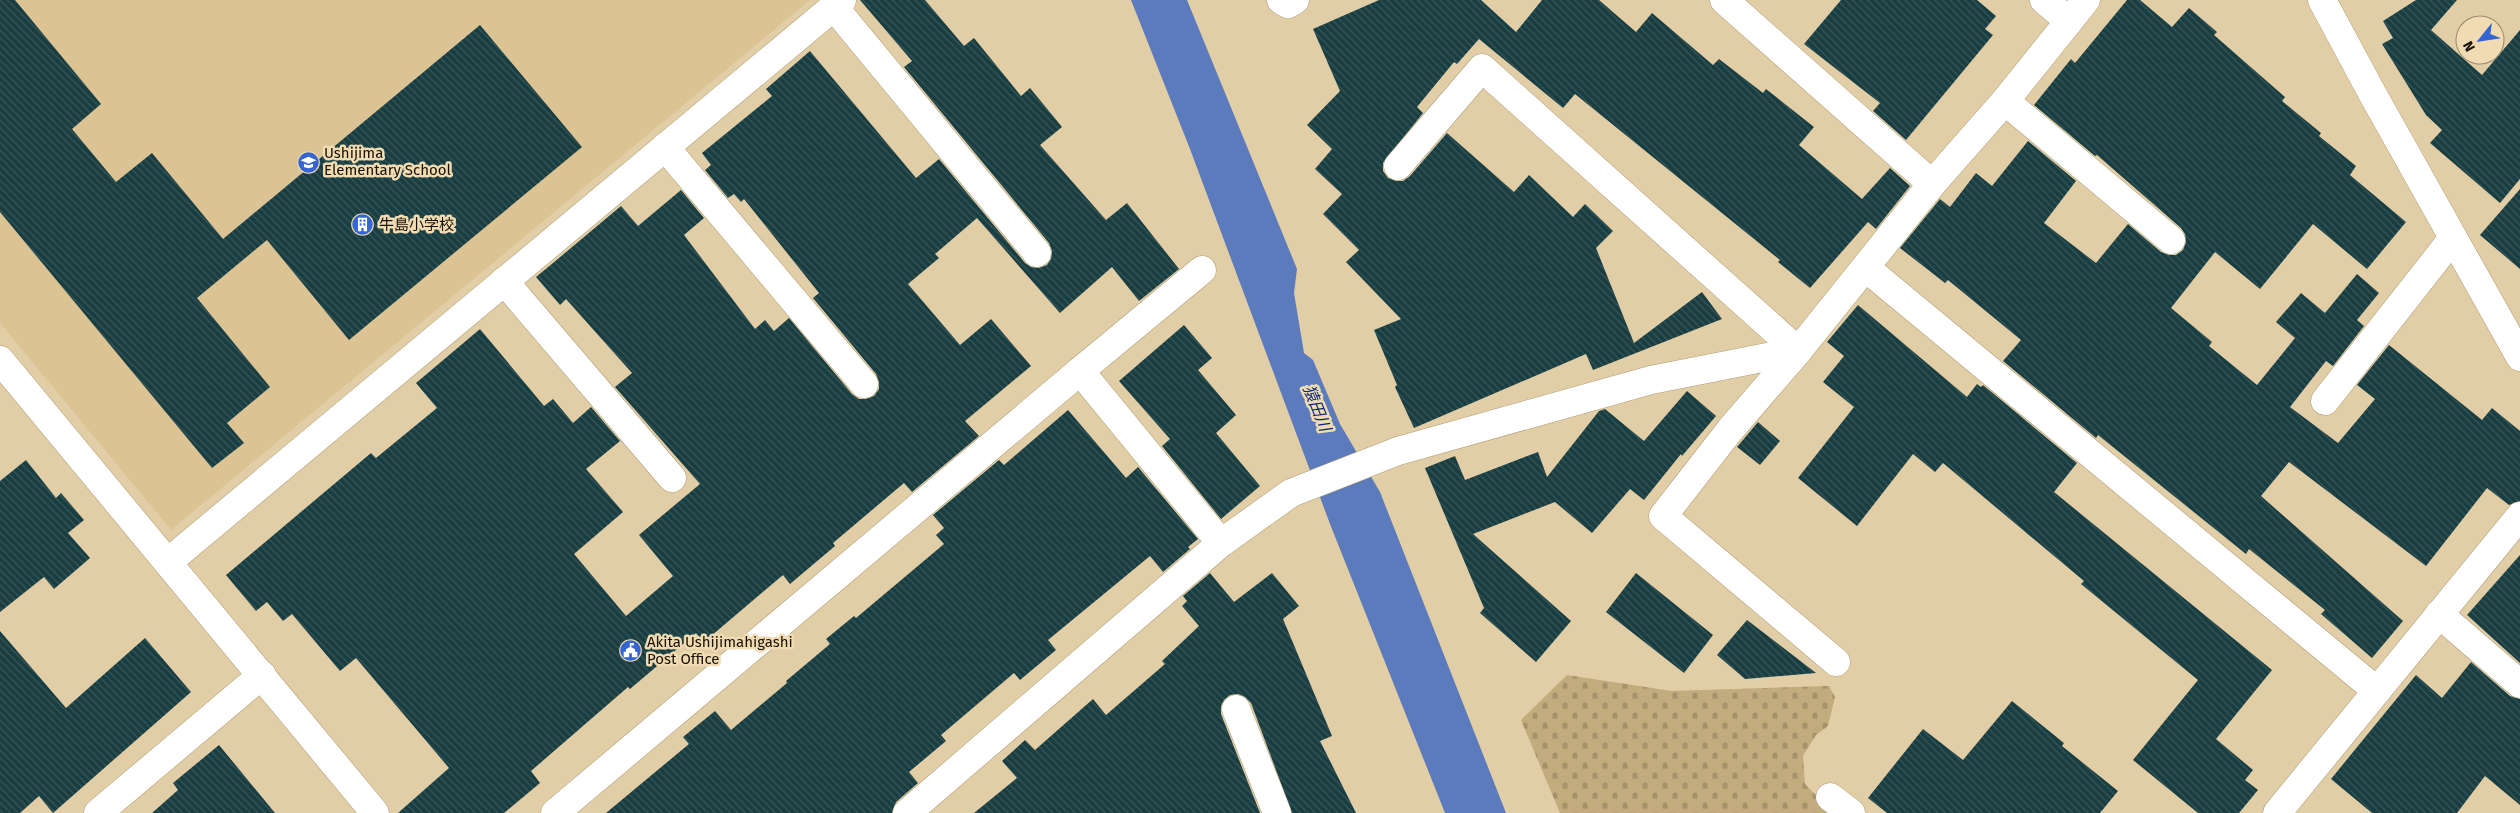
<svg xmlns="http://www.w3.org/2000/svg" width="2520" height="813" font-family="'Fira Sans','Noto Sans JP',sans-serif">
  <defs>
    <pattern id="cemetery-stones" width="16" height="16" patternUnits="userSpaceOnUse" patternTransform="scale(1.25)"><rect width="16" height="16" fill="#c2ab7d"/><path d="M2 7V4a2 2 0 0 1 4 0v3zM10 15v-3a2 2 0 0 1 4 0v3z" fill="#a6926a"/></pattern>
    <pattern id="building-back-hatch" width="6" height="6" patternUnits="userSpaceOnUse" patternTransform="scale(1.25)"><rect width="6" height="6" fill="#183e42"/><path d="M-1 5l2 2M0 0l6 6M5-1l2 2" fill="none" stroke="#385659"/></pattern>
  </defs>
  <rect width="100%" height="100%" fill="#e2cea6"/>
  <path fill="#dbc394" d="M0,0H810L171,530L0,323Z"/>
  <path fill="url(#cemetery-stones)" d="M1567,675L1672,691L1829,686L1835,697L1828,726L1816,735L1803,756L1805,784L1834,813H1560L1521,720Z"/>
  <path fill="#5b7bbd" d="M1131,0H1187L1297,269L1294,293L1304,353L1313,360L1340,424L1380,492L1506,813H1445L1330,524L1190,149Z"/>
  <g fill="url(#building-back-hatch)">
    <path d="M0,0H15L101,104L72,129L116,182L152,153L223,239L480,25L582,147L349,340L267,240L197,298L270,387L227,423L244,443L212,468L0,212Z"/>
    <path d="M860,0H925L964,46L974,38L1021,96L1030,88L1062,127L1040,145L1106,220L1127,203L1179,269L1139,301L1112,267L1060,313L977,218L935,254L939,258L908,284L960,345L991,319L1031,366L965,421L979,436L912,492L904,483L833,543L835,546L790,584L783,575L704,642L696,633L630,689L628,687L531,771L540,783L504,813H398L449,768L356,658L340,671L292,614L283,621L267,602L256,611L226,575L371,453L376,458L437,408L416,383L480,329L544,406L553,399L573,423L591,407L620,441L586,469L623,512L574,554L626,616L673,576L639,535L700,484L615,387L632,373L566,299L560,305L536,277L553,263L621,206L638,226L681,190L704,218L684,235L755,329L765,320L774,331L789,318L852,394L859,399H866L874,396L879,389V382L876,374L813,298L819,293L744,199L741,202L734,194L728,198L705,170L711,165L702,153L772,96L766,89L810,51L916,178L939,159L1025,263L1031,267L1039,268L1047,265L1051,259L1052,251L1049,243L904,67L912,61Z"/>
    <path d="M1379,0H1481L1516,32L1542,0H1599L1636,32L1652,13L1713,65L1719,59L1763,93L1766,89L1814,127L1799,145L1862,199L1890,168L1910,186L1876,229L1868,222L1810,288L1778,262L1780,260L1575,94L1563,108L1479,39L1457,64L1454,62L1417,107L1423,113L1383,163V171L1388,178L1396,181H1403L1410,176L1447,133L1514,192L1529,175L1573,217L1585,204L1613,231L1596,248L1634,343L1702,292L1722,319L1593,370L1586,354L1414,428L1395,387L1397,385L1374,330L1401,319L1346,262L1359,250L1323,214L1342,194L1315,169L1332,149L1307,125L1340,91L1313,29Z"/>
    <path d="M1841,0H1977L1996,16L1985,29L1993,35L1906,140L1873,111L1880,103L1804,44Z"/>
    <path d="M2127,0H2140L2172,27L2189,8L2217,32L2214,35L2285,97L2282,101L2321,133L2319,136L2356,166L2350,175L2406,222L2367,269L2313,224L2260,289L2215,252L2171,308L2212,342L2209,346L2257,385L2295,338L2276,322L2301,293L2325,313L2357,274L2379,293L2357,320L2364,326L2333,366L2326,361L2290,407L2338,443L2375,399L2357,385L2389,345L2482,420L2492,408L2520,431V501L2509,505L2487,488L2426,566L2289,462L2261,496L2403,621L2372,658L2321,614L2325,610L2249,549L2246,554L2098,435L2096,438L2003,361L2021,340L1948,280L1945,283L1900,248L1940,199L1950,207L1976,173L1992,186L2028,141L2076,181L2044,223L2096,263L2128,224L2161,252L2169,255H2176L2183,250L2186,242L2185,234L2181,228L2097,155L2095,156L2034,105L2071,59L2075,63Z"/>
    <path d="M2416,0H2457L2431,30L2482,75L2520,30V179L2500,203L2430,143L2442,130L2426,115L2382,44L2393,38L2383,21Z"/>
    <path d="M2520,189V269L2480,235Z"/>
    <path d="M1858,305L1967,397L1977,384L1981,387L1983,385L2077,463L2054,492L2272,670L2216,739L2253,770L2245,780L2258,790L2239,813H2198L2133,760L2198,680L2081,584L2084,581L1943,463L1935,472L1913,454L1857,526L1798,478L1854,407L1823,382L1844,356L1827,342Z"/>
    <path d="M1184,325L1212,358L1198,370L1236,415L1216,433L1260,486L1221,519L1162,446L1170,439L1119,381Z"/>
    <path d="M1687,391L1716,416L1682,456L1681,454L1644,500L1630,489L1592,533L1555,502L1473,534L1571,621L1536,662L1480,613L1484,608L1425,468L1455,456L1465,480L1538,452L1547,477L1599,411L1605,409L1644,441Z"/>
    <path d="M1068,410L1126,478L1138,467L1198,539L1188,547L1190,549L1163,572L1150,556L1048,640L1056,650L1020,680L1014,673L941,735L946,741L909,772L918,783L896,802L892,813H606L689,744L683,737L715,711L731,730L787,683L786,681L830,644L826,639L854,616L856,618L944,544L936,535L944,528L933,515L999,460L1004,465Z"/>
    <path d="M1758,422L1780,441L1760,465L1737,447Z"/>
    <path d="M26,460L56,498L61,493L84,520L68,533L90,558L54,589L44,577L0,612V481Z"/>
    <path d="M2520,555V663L2467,615Z"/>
    <path d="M1210,573L1234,602L1272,573L1299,606L1283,619L1332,736L1320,741L1356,813H1292L1251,703L1245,697L1238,694L1230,695L1224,700L1221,706V714L1260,813H974L1017,778L1002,761L1025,740L1035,750L1093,699L1106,715L1165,664L1162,661L1199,626L1182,606L1187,601L1183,596Z"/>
    <path d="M1636,573L1713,635L1684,673L1606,612Z"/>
    <path d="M1747,620L1816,673L1745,679L1717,655Z"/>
    <path d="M0,631L66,708L145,638L191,692L53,813L39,796L20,813H0Z"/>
    <path d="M2471,662L2510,696L2520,699V805L2485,776L2457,813H2372L2331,779L2416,675L2442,698Z"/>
    <path d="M2012,701L2064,743L2062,746L2118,791L2100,813H1887L1868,798L1923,729L1963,760Z"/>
    <path d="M219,745L275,813H152L178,790L173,783Z"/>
  </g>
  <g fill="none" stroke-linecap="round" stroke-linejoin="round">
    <defs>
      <g id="street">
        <path d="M1281,0L1288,4L1295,0"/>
        <path d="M1724,0L1932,184"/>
        <path d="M2044,0L2069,21"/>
        <path d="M2322,0L2372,93L2520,357"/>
        <path d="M834,7L1037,253"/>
        <path d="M2005,101L2171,240"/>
        <path d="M665,147L864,384"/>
        <path d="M1398,166L1482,68L1798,351L1730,430L1663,516L1836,662"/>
        <path d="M1866,268L2377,691"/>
        <path d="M504,281L672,478"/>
        <path d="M1080,371L1202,270"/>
        <path d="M2325,401L2453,238"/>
        <path d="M168,562L842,0"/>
        <path d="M2439,614L2520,684"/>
        <path d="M1236,709L1277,813"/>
        <path d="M1830,797L1851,813"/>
        <path d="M98,813L262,675"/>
        <path d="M555,813L1080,371L1221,543"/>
        <path d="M907,813L1221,543L1291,493L1398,451L1651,380L1798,351L1932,184L2005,101L2086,0"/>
        <path d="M2277,813L2520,516"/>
      </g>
      <path id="secondary" d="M0,360L375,813"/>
    </defs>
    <use href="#street" stroke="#af9c76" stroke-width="29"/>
    <use href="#secondary" stroke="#af9c76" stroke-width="29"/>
    <use href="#street" stroke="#fff" stroke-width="28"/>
    <use href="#secondary" stroke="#fff" stroke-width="28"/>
  </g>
  <defs>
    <symbol id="school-disc" viewBox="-11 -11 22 22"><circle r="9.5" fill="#3564d3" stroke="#f0dbb3"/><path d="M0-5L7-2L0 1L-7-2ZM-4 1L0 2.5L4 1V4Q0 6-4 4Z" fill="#fff"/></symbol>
    <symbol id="building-disc" viewBox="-11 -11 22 22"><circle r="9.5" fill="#3564d3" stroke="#f0dbb3"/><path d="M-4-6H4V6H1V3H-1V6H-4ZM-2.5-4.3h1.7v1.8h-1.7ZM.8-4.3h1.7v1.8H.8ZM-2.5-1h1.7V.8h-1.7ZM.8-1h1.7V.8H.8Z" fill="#fff"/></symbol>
    <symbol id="civic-disc" viewBox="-11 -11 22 22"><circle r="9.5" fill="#3564d3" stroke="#f0dbb3"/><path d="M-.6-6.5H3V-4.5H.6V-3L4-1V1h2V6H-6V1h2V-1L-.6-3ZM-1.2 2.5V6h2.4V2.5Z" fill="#fff"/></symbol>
  </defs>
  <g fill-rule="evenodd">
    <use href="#school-disc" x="296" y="150" width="25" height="25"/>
    <use href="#building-disc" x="350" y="212" width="25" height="25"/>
    <use href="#civic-disc" x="618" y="638" width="25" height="25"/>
  </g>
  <g text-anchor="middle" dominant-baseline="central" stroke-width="5" stroke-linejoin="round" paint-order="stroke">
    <g font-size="15" fill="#181104" stroke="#f0dbb3" text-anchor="start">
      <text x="324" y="153">Ushijima<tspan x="324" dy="17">Elementary School</tspan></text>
      <text x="379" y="225">牛島小学校</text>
      <text x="647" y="642">Akita Ushijimahigashi<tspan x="647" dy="17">Post Office</tspan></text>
    </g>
    <g font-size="16" font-style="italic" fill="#0b2977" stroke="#f0dbb3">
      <text transform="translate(1317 408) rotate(68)">猿田川</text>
    </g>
  </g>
  <g transform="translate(2480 40) rotate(240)"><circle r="24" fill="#f0dbb3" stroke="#9a8a6d"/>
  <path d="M0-4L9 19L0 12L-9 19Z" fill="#3564d3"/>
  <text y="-8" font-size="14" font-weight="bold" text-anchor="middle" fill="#181104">N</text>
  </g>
</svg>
